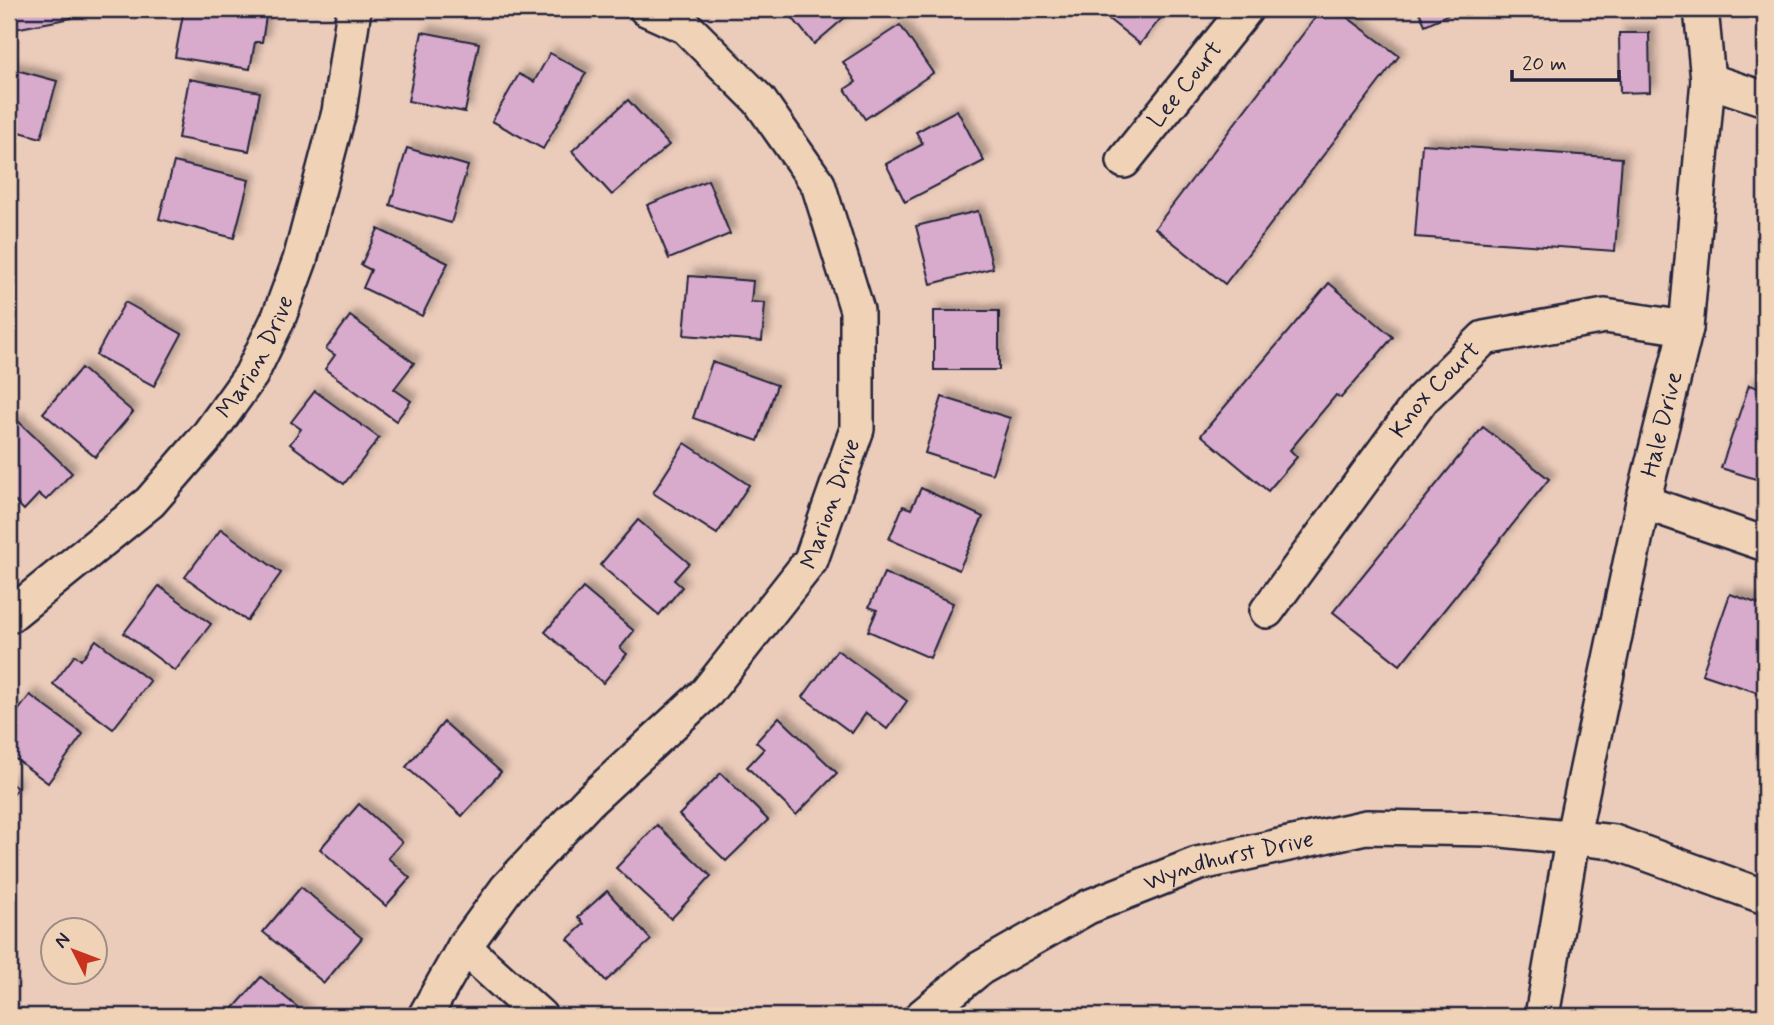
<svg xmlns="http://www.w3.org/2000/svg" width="1774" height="1025" font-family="Mynerve,sans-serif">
  <defs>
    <filter id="shadow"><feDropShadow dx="6" dy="-6" stdDeviation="3.5" flood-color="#0004"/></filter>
  </defs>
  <rect width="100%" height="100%" fill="#ebcbba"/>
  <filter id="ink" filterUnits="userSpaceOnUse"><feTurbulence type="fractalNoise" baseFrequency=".0143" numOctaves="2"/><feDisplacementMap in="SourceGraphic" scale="14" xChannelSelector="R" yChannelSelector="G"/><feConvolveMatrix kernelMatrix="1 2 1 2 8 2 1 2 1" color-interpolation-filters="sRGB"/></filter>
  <g filter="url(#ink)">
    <g fill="#d8aacc" stroke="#22223b" stroke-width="2" filter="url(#shadow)">
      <path d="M9,9H70L72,18L9,30Z"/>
      <path d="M184,9L267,10L262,42H255L250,69L175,57Z"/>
      <path d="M785,9H855L814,44Z"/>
      <path d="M1096,9H1168L1140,44Z"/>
      <path d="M1322,9H1336L1399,56L1225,284L1155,228Z"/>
      <path d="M1418,9H1460L1425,25Z"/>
      <path d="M900,25L933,73L865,119L845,89L856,82L843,62Z"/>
      <path d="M422,32L479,43L465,112L408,101Z"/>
      <path d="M1619,33H1649L1650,92L1620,93Z"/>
      <path d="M550,53L586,73L543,149L492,121L519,74L534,82Z"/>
      <path d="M9,68L57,81L41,138L9,129Z"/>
      <path d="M189,79L260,92L249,151L178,138Z"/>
      <path d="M628,100L669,145L612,195L572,151Z"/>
      <path d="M957,110L984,161L905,202L886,164L923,144L916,132Z"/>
      <path d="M1422,144L1622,158L1615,251L1415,237Z"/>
      <path d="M407,148L468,166L451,223L390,205Z"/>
      <path d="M174,162L249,180L234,238L159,219Z"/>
      <path d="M708,180L730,234L669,259L647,205Z"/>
      <path d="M978,211L993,268L931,284L916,226Z"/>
      <path d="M378,229L448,263L422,316L363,288L371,270L361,265Z"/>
      <path d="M689,276L753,281L751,302L765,303L762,341L684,335Z"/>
      <path d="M1329,283L1393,337L1341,398L1336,395L1290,450L1297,457L1268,491L1201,435Z"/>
      <path d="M125,302L182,334L154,386L96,355Z"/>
      <rect x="934" y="311" width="65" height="59"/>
      <path d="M350,316L414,363L394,389L411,401L396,421L325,369L335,355L326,349Z"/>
      <path d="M712,362L777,385L758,441L693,418Z"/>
      <path d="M81,368L133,412L95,457L43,413Z"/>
      <path d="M1749,385L1765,390V482L1721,468Z"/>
      <path d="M315,391L379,438L344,484L290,444L301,429L291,422Z"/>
      <path d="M942,397L1010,418L992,474L925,453Z"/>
      <path d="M16,419L72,473L46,500L39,494L24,510L9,495V426Z"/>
      <path d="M1483,427L1549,479L1400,665L1333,612Z"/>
      <path d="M685,443L749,485L717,534L653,493Z"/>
      <path d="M921,488L983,517L959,570L889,539L903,506L911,509Z"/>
      <path d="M638,520L689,563L674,580L682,587L659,615L600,565Z"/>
      <path d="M221,529L281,573L247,621L185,577Z"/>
      <path d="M884,573L953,603L930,658L868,631L877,610L869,607Z"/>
      <path d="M159,586L211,624L175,671L124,633Z"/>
      <path d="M583,588L634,631L620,648L627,654L603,683L545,632Z"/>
      <path d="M1730,594L1765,606V695L1702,674Z"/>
      <path d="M96,640L150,681L113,729L53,684L75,655L81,660Z"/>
      <path d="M837,650L907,701L887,729L866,713L852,733L803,697Z"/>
      <path d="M30,695L83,734L48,783L9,754V711L15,715Z"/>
      <path d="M779,717L837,773L796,815L747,767L764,749L756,742Z"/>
      <path d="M444,722L501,772L462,816L406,767Z"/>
      <path d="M721,773L768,820L726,861L679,815Z"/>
      <path d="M9,782L17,788L9,800Z"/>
      <path d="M359,804L402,842L388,858L410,878L386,906L320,849Z"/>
      <path d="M657,825L711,876L671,919L616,868Z"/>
      <path d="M301,887L362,938L324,983L263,932Z"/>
      <path d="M607,891L651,940L606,981L568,939L584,924L578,917Z"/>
      <path d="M261,977L308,1016H227Z"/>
    </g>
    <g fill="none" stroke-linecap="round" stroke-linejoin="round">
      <defs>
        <g id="minor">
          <path d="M1708,80L1765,99"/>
          <path id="s1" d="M1124,161L1246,9"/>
          <path d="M1643,502L1765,544"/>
          <path id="s2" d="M1267,611L1422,399L1484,338L1605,316L1686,328"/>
          <path id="s3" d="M9,616L150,502L208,435L251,375L279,317L300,260L339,112L354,9"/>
          <path d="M464,947L540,1016"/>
          <path id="s4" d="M425,1016L464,947L507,888L588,802L707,692L811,560L857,429V310L818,184L759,100L686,27L646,9"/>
          <path id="s5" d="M922,1016L979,969L1088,907L1197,864L1366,827L1493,829L1614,842L1765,897"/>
          <path id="s6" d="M1542,1016L1573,835L1643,502L1686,328L1708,80L1701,9"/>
        </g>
      </defs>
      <use href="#minor" stroke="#22223b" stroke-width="38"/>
      <use href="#minor" stroke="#f0d3b6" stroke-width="33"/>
    </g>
  </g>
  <g text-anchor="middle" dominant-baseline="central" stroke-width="5" stroke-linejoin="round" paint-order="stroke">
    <g font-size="24" fill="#22223b" stroke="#f0d3b6">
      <text stroke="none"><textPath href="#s1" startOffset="98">Lee Court</textPath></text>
      <text stroke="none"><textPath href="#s3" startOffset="362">Marion Drive</textPath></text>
      <text stroke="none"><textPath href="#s2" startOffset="278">Knox Court</textPath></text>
      <text stroke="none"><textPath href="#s6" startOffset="604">Hale Drive</textPath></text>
      <text stroke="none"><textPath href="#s4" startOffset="660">Marion Drive</textPath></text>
      <text stroke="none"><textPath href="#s5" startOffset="348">Wyndhurst Drive</textPath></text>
    </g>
  </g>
  <rect width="1774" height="1025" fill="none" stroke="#f0d3b6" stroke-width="35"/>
  <rect x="18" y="18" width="1739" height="990" fill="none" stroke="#22223b" stroke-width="2.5" filter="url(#ink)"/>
  <g transform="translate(74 951) rotate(312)"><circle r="33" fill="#f0d3b6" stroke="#9e8c85" stroke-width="2"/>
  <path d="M0-5L12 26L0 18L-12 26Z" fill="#c8321e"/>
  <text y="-10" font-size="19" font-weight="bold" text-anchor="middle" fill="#22223b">N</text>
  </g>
  <path d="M1512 70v10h107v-10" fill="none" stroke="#22223b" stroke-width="3.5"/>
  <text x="1522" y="70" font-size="21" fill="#22223b" stroke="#f0d3b6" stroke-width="5" paint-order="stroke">20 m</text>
</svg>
